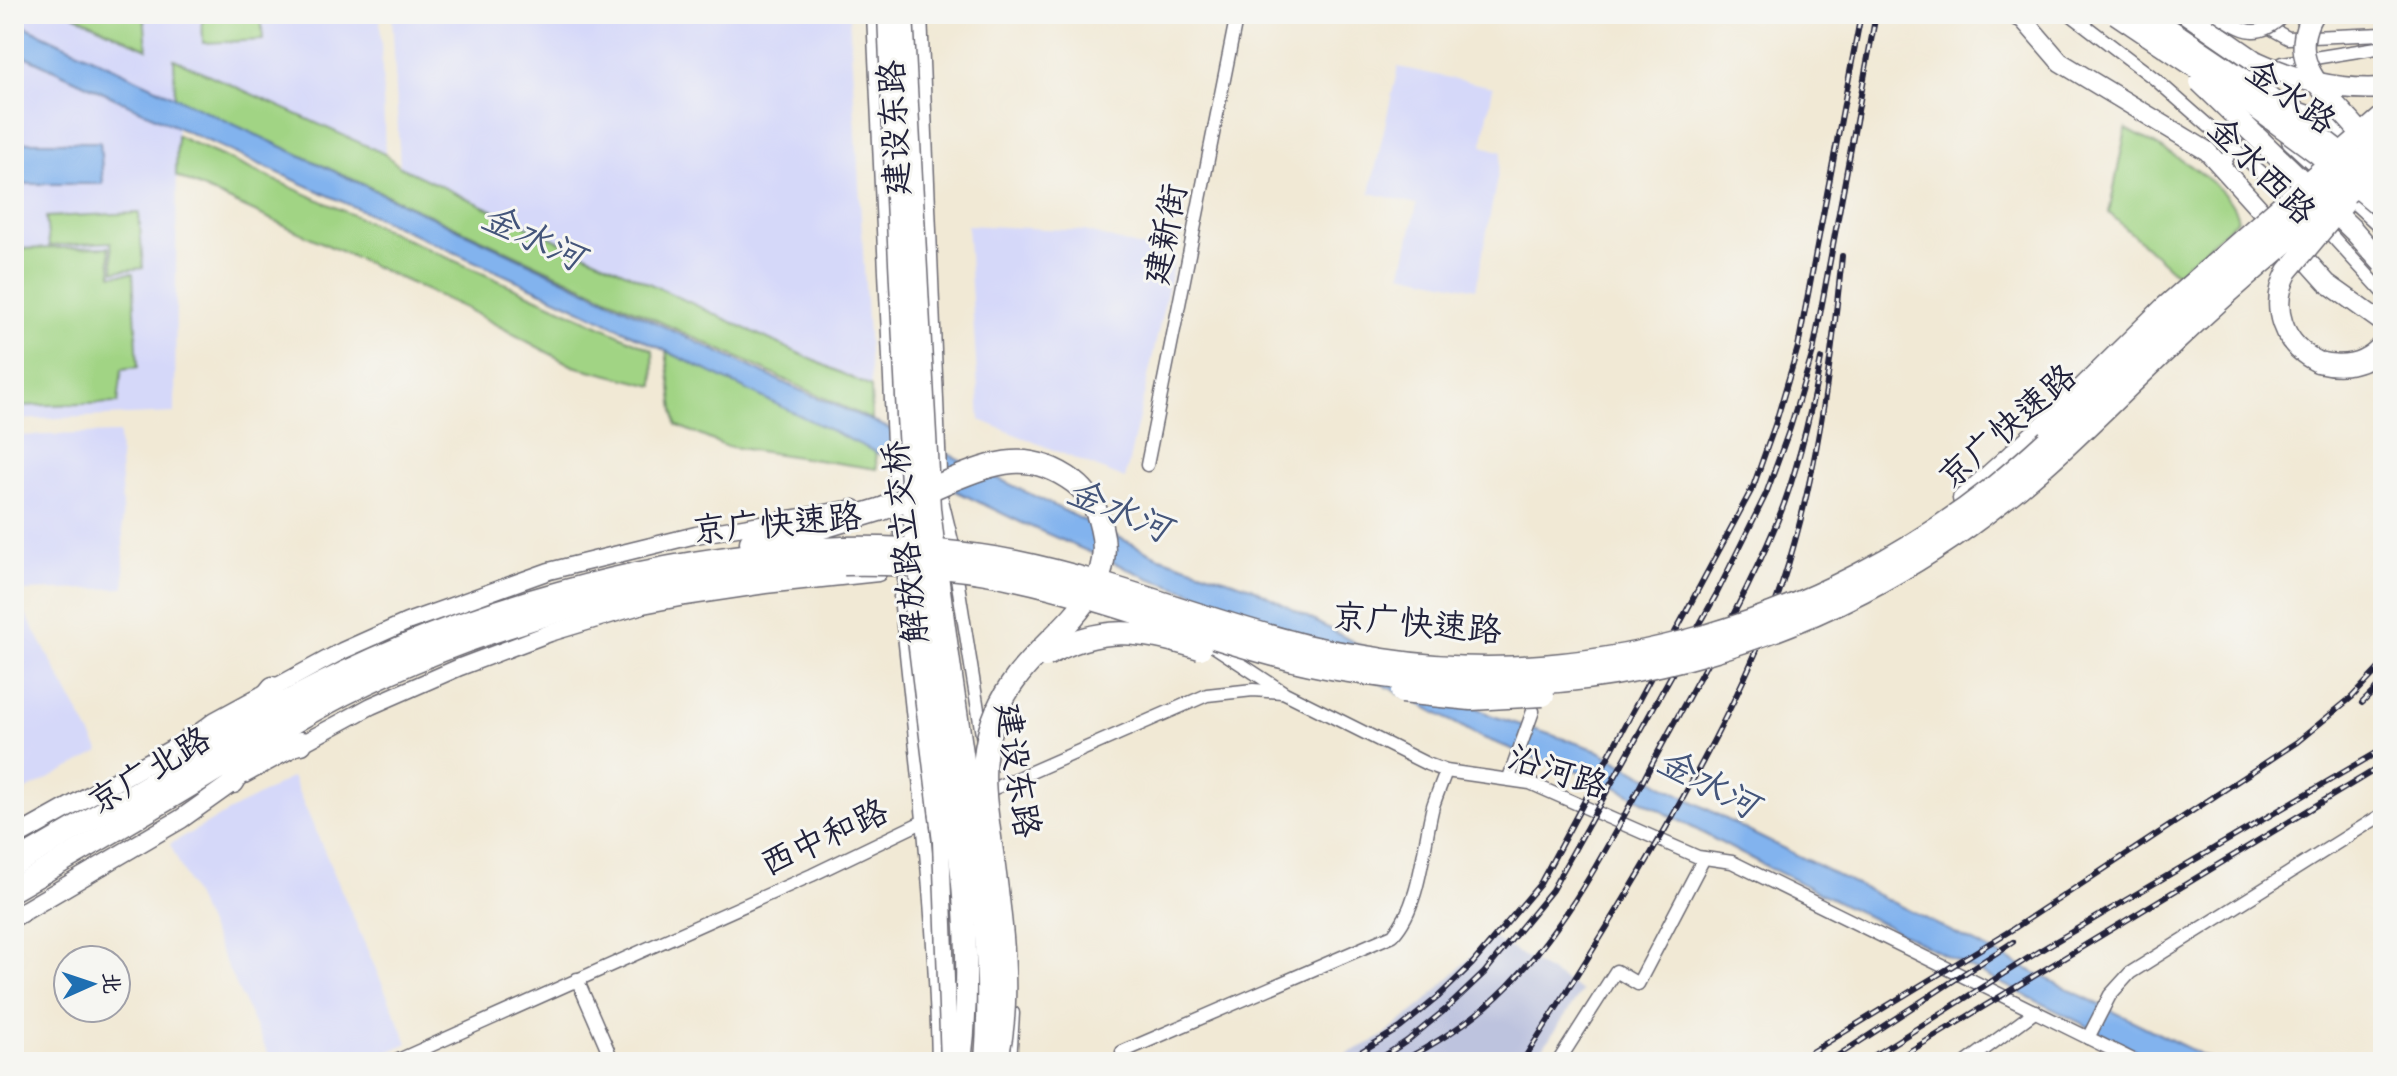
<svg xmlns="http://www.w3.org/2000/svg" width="2397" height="1076" font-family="Caveat,'LXGW WenKai TC',sans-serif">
  <rect width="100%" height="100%" fill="#f6f6f2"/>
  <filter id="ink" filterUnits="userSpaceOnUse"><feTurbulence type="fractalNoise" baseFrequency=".0125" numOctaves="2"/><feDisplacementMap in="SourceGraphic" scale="16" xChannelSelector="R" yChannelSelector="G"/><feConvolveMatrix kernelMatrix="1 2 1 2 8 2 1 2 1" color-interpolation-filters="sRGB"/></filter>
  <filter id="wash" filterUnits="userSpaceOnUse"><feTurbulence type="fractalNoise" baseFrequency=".006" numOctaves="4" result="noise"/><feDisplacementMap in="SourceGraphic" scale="32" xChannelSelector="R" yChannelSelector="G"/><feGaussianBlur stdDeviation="1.8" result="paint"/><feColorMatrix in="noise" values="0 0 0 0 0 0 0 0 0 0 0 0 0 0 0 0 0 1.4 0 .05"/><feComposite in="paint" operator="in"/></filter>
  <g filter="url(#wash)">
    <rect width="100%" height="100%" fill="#f1e9d5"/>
    <g fill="#d5d8f9">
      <path d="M14,14H380L385,154L174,60L177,136L175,413L14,420Z"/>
      <path d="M392,14H849L871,387L400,167Z"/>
      <path d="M1398,67L1493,87L1482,146L1502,152L1476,289L1402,273L1417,204L1370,193Z"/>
      <path d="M967,225L1085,231L1175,257L1125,479L980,420Z"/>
      <path d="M119,433L125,588L22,591L14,578V436Z"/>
      <path d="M14,592L100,752L21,793L14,779Z"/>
      <path d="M292,777L408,1043L366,1062H272L170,844Z"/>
    </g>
    <path fill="#bdc3de" d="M1491,937L1582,991L1533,1062H1330L1382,1037L1425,1002Z"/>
    <g fill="#a1d484" stroke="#627b60" stroke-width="2">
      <path d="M72,14H144L147,49Z"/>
      <path d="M202,14H261L263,40L203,43Z"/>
      <path d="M174,59L385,154L400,167L871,387L872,420L175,97Z"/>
      <path d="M2126,129C2158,146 2230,181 2238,219L2176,274L2109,213Z"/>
      <path d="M177,136L653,350L654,386L573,366L465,308L176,176Z"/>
      <path d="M139,213L143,268L114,271L111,242L49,246L46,217Z"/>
      <path d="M109,247L112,275L133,273L138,367L122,369L118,403L14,406V249Z"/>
      <path d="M666,351L875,451L877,469L725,446L676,425Z"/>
    </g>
    <g fill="#82b3ee" stroke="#526a94" stroke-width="2">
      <path d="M14,21L795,388L942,451L1157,556L1251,587L1490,715L1595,749L1752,833L2216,1062H2159L1742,854L1622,790L1583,772L1555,766L1481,737L1242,609L1149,578L1020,522L571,305L179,128L14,51Z"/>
      <path d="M18,142H100L103,184H18Z"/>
    </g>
  </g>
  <g filter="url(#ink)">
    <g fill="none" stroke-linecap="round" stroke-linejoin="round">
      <defs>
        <g id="minor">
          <path d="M2245,14L2288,38L2383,34"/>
          <path d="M2258,96L2273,68L2283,63L2383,47"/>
          <path d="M2222,169L2245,120"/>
          <path d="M2270,180L2295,201"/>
          <path d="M2321,224L2383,292"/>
          <path d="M1147,465L1237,14"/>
          <path d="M957,578L983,741"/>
          <path d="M906,579L900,597C916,751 935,906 938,1062"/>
          <path d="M1212,645L1285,693L1427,764L1446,771L1530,783L1698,857L1732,862L2137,1062"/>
          <path d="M1509,778L1533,711"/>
          <path d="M981,794L1207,695L1253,690L1282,692"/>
          <path d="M577,979L613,1062"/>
          <path d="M2088,1038L2110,995L2130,973L2383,814"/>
          <path d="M394,1062L812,875L943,812"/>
          <path d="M1010,1062L1013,1013"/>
          <path d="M1127,1062L1122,1052L1393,935C1421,905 1423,845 1433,806C1437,794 1442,782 1446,771"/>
          <path d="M1558,1062L1616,971L1638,984L1704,858"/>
          <path d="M1967,1062L2036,1011"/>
        </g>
        <g id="tertiary">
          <path d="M875,14L896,465L906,579L911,599"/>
          <path d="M919,14L939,496L955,562"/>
          <path d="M2286,106L2325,120L2361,151"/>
          <path d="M2290,141L2383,227"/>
          <path d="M194,736L215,720L342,651L407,622L549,571L696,535L854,508"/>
          <path d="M233,781L371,706L460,667L550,633L643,605L685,597L765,585L878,573"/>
        </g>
        <g id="secondary">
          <path d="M2013,14L2023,19L2060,62L2207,151L2275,226"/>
          <path d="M2293,245L2327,283L2383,323"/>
          <path d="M14,838L189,740"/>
          <path d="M14,917L181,819L233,782"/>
        </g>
        <g id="primary">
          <path d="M2187,14L2255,61"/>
          <path d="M2318,362C2342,368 2366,365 2383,344"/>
          <path d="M1963,499L2046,424"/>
        </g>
        <g id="trunk">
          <path d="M751,542L816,529L882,509"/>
          <path d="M189,740L241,727L273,688"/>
          <path d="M233,782L253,748L301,743"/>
          <path d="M14,864C70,831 126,799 182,766C218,744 254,720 291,700C456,611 657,554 844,548"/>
          <path d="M14,889C79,851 143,814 207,775C245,752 283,727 321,706C473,624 672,570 844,564"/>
        </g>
      </defs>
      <use href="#minor" stroke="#6a6871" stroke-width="15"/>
      <use href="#tertiary" stroke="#6a6871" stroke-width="19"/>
      <use href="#secondary" stroke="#6a6871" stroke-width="21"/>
      <use href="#primary" stroke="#6a6871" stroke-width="23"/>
      <use href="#trunk" stroke="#6a6871" stroke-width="25"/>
      <use href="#minor" stroke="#fff" stroke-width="12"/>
      <use href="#tertiary" stroke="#fff" stroke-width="16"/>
      <use href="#secondary" stroke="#fff" stroke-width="18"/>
      <use href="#primary" stroke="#fff" stroke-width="20"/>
      <use href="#trunk" stroke="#fff" stroke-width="22"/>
      <defs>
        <g id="rail">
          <path d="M2362,703L2383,682"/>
          <path d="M1344,1062L1400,1028L1438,997L1472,964L1540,884L1753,487L1775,425L1798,347L1861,14"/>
          <path d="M1375,1062L1407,1041L1446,1009L1484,973L1552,890L1716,595L1766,494L1790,428L1813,352L1876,14"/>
          <path d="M1400,1062C1439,1042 1478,1017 1508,986C1571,921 1613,837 1655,758C1697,680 1743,604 1777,522C1798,471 1811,412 1821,359"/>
          <path d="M1522,1062C1585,963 1648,864 1703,761C1733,704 1762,645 1782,584C1817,478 1831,366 1842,256"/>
          <path d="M1795,1062L2013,929L2297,742L2352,697L2383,664"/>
          <path d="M1828,1062L2013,942"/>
          <path d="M1864,1062L2041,950L2383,749"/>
          <path d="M1892,1062L2383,765"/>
        </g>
      </defs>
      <use href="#rail" stroke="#22223b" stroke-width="6"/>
      <use href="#rail" stroke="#f6f6f2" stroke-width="3" stroke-dasharray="9" stroke-linecap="butt"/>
      <defs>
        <g id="minor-bridge">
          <path d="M2070,14L2155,79L2270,180"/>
          <path d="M2217,14C2244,32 2259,41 2285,14"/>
        </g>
        <path id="tertiary-bridge" d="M911,599L941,842L949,1062"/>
        <g id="primary-bridge">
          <path d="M888,14C893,135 898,256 905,376C908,439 911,501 918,563C935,729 982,895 961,1062"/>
          <path d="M903,14L930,508C939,592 952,676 964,760C979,861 993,960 985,1062"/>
          <path d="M2116,14L2246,101L2318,154L2383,209"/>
          <path d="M2147,14L2255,87L2383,185"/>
          <path d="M2313,14C2279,71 2345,105 2370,146"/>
          <path d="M2255,61C2297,80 2336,91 2383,88"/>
          <path d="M2200,82L2354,231L2383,264"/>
          <path d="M2318,362C2282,344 2269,307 2288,271L2344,204"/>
          <path d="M2046,424L2166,306L2382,117"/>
        </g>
        <g id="trunk-bridge">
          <path d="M882,509C904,500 927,491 949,481C996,462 1029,449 1074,482C1090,494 1097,509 1101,527C1119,595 1051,631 1017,677C1001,698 990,723 986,749C981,781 987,814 991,845C1000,910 1013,999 996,1062"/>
          <path d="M844,548C901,547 959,551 1016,562C1109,581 1199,618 1291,642C1321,651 1353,655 1384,660C1596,693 1827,620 1993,488C2054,439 2107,382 2164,329C2234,264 2307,202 2383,145"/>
          <path d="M844,564C902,563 960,566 1016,579C1109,599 1198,636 1290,659C1321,667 1353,672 1384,676C1601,709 1830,637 2000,502C2062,454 2115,397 2172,344C2239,280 2310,220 2383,164"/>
          <path d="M1045,656C1100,624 1141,630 1200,648"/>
          <path d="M1402,692L1471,699L1543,695"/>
        </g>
      </defs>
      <use href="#minor-bridge" stroke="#6a6871" stroke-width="15" stroke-linecap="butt"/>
      <use href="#tertiary-bridge" stroke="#6a6871" stroke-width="19" stroke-linecap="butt"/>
      <use href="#primary-bridge" stroke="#6a6871" stroke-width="23" stroke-linecap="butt"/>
      <use href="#trunk-bridge" stroke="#6a6871" stroke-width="25" stroke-linecap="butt"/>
      <use href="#minor-bridge" stroke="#fff" stroke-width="12"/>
      <use href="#tertiary-bridge" stroke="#fff" stroke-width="16"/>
      <use href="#primary-bridge" stroke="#fff" stroke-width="20"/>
      <use href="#trunk-bridge" stroke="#fff" stroke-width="22"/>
    </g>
  </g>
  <g text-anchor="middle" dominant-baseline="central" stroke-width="6" stroke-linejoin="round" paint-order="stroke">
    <g font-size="34" fill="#22223b" stroke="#f6f6f2">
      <text transform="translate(2291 96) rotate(36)">金水路</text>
      <text transform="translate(894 128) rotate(-93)">建设东路</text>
      <text transform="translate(2262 170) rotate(45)">金水西路</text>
      <text transform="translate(1165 234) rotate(-79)">建新街</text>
      <text transform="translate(2007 426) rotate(-41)">京广快速路</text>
      <text transform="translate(777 523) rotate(-5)">京广快速路</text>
      <text transform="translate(905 542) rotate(-96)">解放路立交桥</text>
      <text transform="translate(1417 623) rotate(5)">京广快速路</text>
      <text transform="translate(149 770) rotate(-31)">京广北路</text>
      <text transform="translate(1018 770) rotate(81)">建设东路</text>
      <text transform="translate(1558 771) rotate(18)">沿河路</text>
      <text transform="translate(824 837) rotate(-25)">西中和路</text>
    </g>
    <g font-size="36" font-style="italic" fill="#44557a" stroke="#f6f6f2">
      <text transform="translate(533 237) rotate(25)">金水河</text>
      <text transform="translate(1119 510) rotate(23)">金水河</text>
      <text transform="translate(1708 783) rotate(28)">金水河</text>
    </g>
  </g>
  <rect width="2397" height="1076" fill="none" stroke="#f6f6f2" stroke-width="48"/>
  <g transform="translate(92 984) rotate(87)"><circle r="38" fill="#f6f6f2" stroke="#a1a1a9" stroke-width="2"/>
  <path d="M0-6L14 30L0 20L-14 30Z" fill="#1f6fb2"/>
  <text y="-12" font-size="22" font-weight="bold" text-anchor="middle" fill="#22223b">北</text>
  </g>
</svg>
